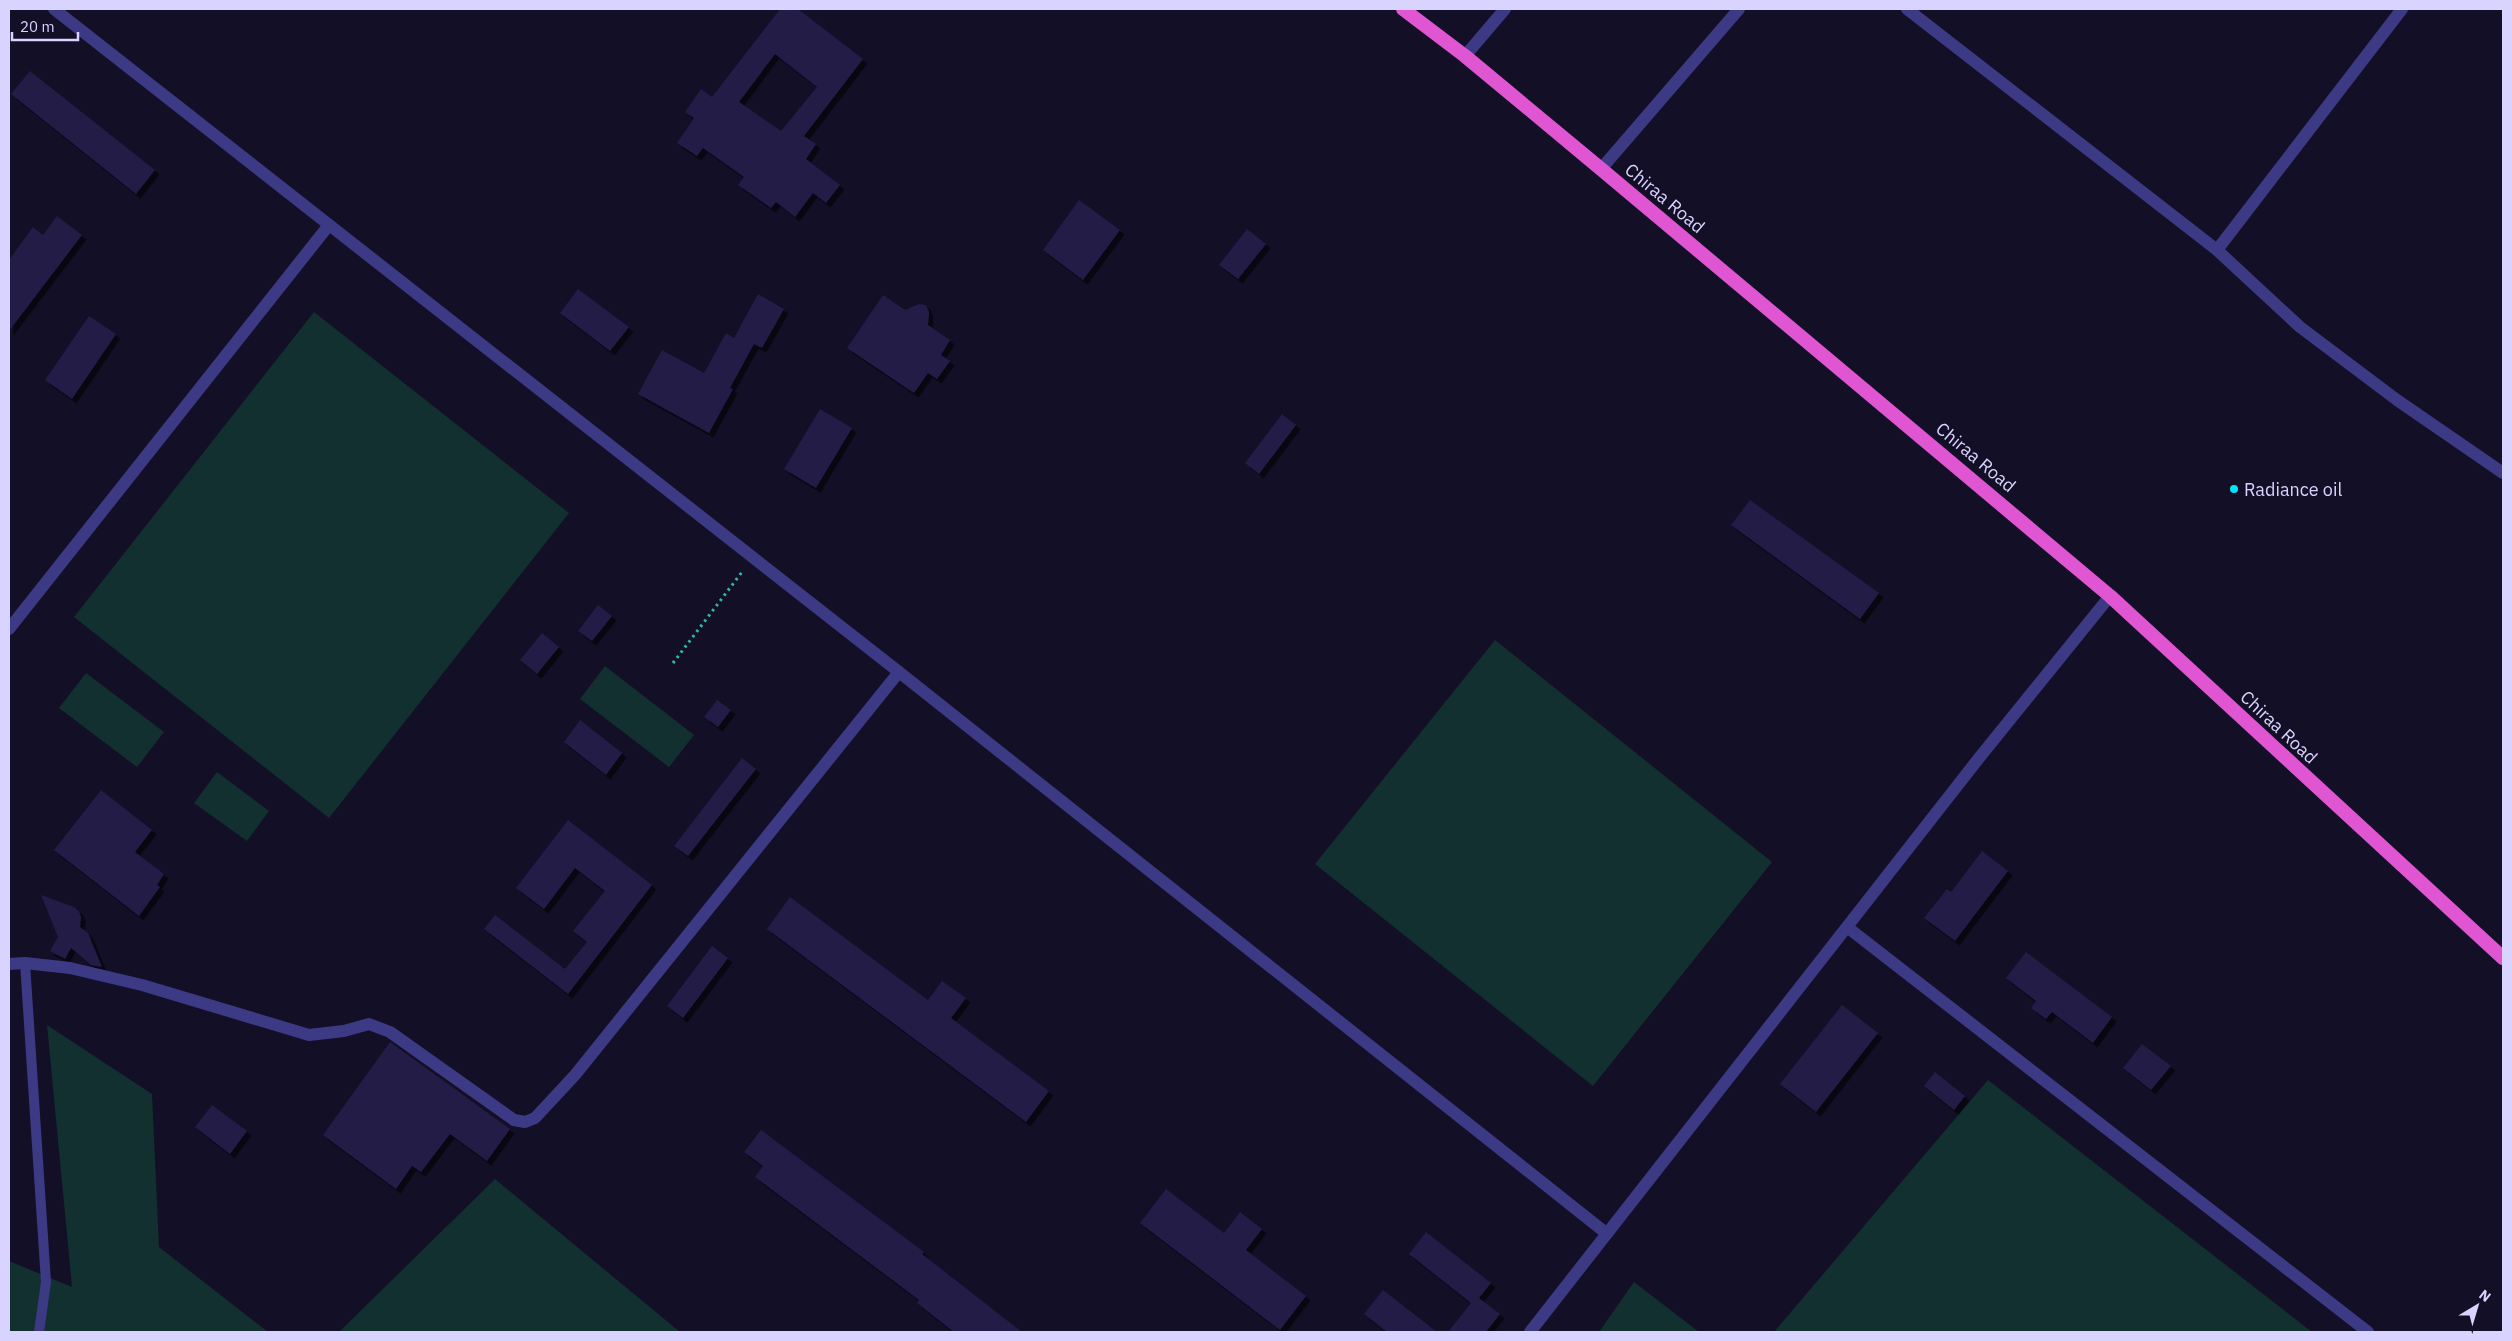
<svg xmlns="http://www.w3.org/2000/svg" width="2512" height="1341" font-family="'IBM Plex Sans',sans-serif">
  <defs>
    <filter id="shadow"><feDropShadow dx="4.5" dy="4.5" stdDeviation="0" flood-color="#0009"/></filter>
  </defs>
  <rect width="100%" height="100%" fill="#130f26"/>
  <g fill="#12302f">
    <path d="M314,312L569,513L329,818L74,617Z"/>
    <path d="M1495,640L1772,862L1593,1086L1315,864Z"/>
    <path d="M605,666L694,735L669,767L580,699Z"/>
    <path d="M86,673L164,732L137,767L59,708Z"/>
    <path d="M217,772L269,811L247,841L194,803Z"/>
    <path d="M47,1025L152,1094L159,1247L268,1332H9V1261L72,1287Z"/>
    <path d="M1988,1080L2312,1332H1774Z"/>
    <path d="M495,1179L680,1332H339Z"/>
    <path d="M1634,1282L1699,1332H1599Z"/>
  </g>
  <g fill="#241b47" fill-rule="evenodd" filter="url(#shadow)">
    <path d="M780,9H798L863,59L804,136L816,144L806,159L840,185L826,203L813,193L795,217L776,202L771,208L738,185L744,177L703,148L697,156L677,143L694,118L685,112L701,89L712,97ZM775,54L817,87L781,131L739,102Z"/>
    <path d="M30,71L155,170L136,194L11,94Z"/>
    <path d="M1079,200L1120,230L1083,280L1043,250Z"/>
    <path d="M57,216L82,235L9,331V260L33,227L43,235Z"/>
    <path d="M1247,229L1266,244L1238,279L1219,265Z"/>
    <path d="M578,289L629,327L610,351L560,313Z"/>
    <path d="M758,294L784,309L762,348L754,344L730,388L733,389L709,433L638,394L662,350L704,373L726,333L734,338Z"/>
    <path d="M883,295L905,310L919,304L926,305L929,312L928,325L950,340L941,355L950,361L937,379L928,373L914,393L847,348Z"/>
    <path d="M89,316L116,334L72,399L45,380Z"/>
    <path d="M820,409L852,428L816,488L784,469Z"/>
    <path d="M1282,414L1296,425L1259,474L1245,463Z"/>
    <path d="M1750,500L1879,593L1860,619L1731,525Z"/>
    <path d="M598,605L612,616L592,641L578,631Z"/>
    <path d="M542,633L559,647L537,674L520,660Z"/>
    <path d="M717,700L731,710L718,727L704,717Z"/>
    <path d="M580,720L622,753L606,775L564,742Z"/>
    <path d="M742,758L756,769L688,856L674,846Z"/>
    <path d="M101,790L152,830L135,852L164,874L157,885L160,887L139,916L54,850Z"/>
    <path d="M568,820L652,885L568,994L484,929L495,915L565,969L587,942L573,931L605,891L575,868L544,909L516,888Z"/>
    <path d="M1982,851L2008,871L1955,941L1924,918L1947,889L1951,892Z"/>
    <path d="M41,895L74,907L79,911L81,917L80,927L88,933L102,967L91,965L71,948L65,959L50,951L58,937Z"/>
    <path d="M790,897L928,1000L942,981L966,998L951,1018L1049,1091L1026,1122L767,929Z"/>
    <path d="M712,946L728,958L683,1018L667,1006Z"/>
    <path d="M2026,952L2112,1017L2093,1043L2052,1012L2046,1019L2031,1008L2036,1001L2006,978Z"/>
    <path d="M1842,1005L1878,1033L1816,1112L1780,1084Z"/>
    <path d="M390,1042L510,1129L487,1161L450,1134L421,1172L412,1166L396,1189L323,1135Z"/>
    <path d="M2142,1044L2171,1066L2151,1090L2123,1068Z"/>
    <path d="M1935,1072L1965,1096L1954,1110L1924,1086Z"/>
    <path d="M212,1105L247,1131L230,1154L195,1127Z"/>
    <path d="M761,1130L924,1252L922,1254L1022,1332H954L917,1303L919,1300L755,1177L763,1166L744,1152Z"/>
    <path d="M1166,1189L1224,1233L1240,1212L1262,1229L1246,1250L1306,1296L1280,1330L1140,1223Z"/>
    <path d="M1426,1232L1491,1283L1479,1298L1500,1314L1486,1332H1448L1471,1303L1409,1254Z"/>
    <path d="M1383,1290L1437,1332H1387L1364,1314Z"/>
  </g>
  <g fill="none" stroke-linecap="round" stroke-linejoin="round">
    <path stroke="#2fb8b0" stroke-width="3" stroke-dasharray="2.5 4" stroke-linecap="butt" d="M673,663L742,572"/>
    <path stroke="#3d3a85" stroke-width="10" d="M25,963L46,1282L39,1332"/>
    <g stroke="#3d3a85" stroke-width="12">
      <path d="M54,9L899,672L1606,1233"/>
      <path d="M1907,9L2217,250L2300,327L2397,400L2503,473"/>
      <path d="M1465,56L1505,9"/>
      <path d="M1601,169L1739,9"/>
      <path d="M2217,250L2402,9"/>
      <path d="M9,629L329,225"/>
      <path d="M1847,927L2368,1332"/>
      <path d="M9,964L25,963L70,968L142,985L309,1035L344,1031L369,1024L390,1032L514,1120L525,1122L535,1118L575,1075L899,672"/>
      <path d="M1530,1332L1979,758L2110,596"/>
    </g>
    <path stroke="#e055d1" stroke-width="14" d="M1403,9L1465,56L1601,169L2110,596L2503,958"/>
  </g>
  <circle fill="#00e5ff" stroke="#130f26" stroke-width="2" cx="2234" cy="489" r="5"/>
  <g text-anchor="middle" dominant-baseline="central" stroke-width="5" stroke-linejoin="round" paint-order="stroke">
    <g font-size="18" fill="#d9d4ff" stroke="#130f26">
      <text transform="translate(1665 198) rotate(40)">Chiraa Road</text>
      <text transform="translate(1976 457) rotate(40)">Chiraa Road</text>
      <text transform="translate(2279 727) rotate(43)">Chiraa Road</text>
    </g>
    <g font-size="18" fill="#d9d4ff" stroke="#130f26" text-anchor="start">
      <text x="2244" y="489">Radiance oil</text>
    </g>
  </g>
  <rect width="2512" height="1341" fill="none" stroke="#d9d4ff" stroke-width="20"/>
  <g transform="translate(2477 1306) rotate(38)" stroke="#130f26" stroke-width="4" paint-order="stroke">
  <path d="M0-4L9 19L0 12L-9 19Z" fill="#d9d4ff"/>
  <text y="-8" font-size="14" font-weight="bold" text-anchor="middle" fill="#d9d4ff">N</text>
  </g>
  <path d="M12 32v8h66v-8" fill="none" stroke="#d9d4ff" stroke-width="2.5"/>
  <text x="20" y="32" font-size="15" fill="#d9d4ff" stroke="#130f26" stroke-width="4" paint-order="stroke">20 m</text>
</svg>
